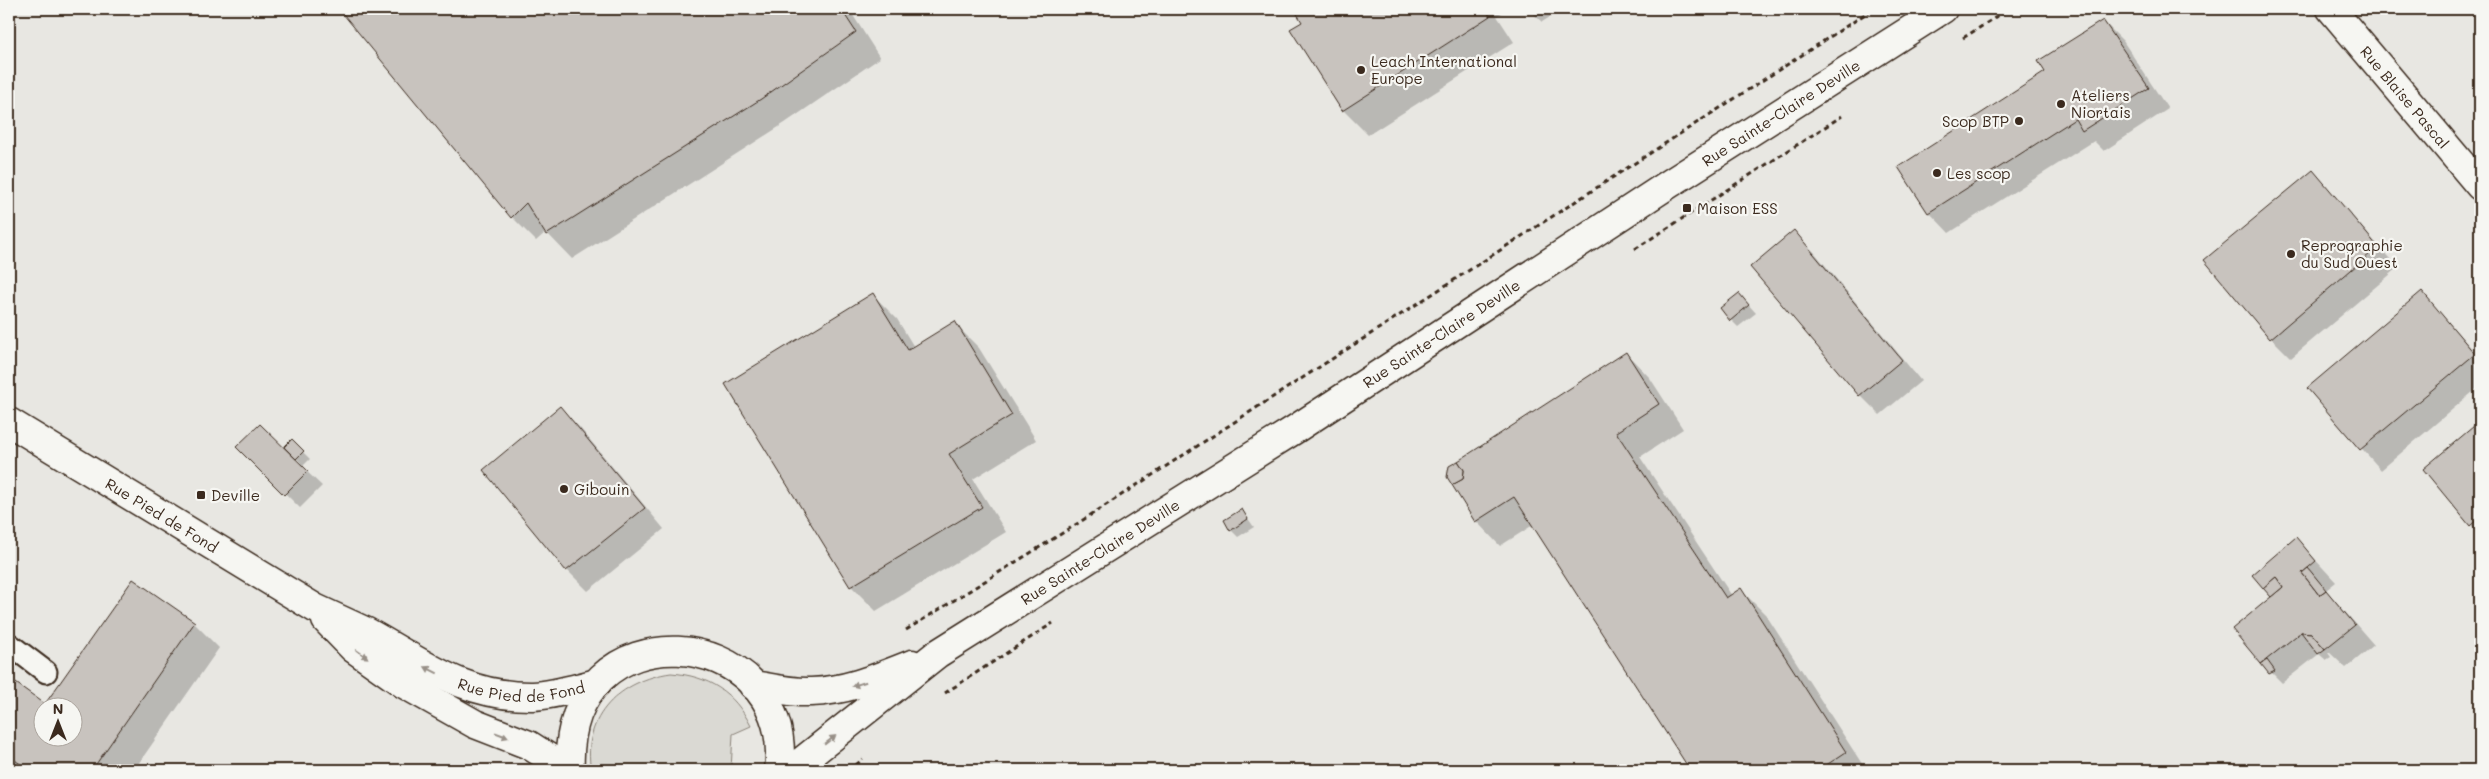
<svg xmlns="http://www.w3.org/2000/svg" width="2489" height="779" font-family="Mali,sans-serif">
  <rect width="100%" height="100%" fill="#f6f6f2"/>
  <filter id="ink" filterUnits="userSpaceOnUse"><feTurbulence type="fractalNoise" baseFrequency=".02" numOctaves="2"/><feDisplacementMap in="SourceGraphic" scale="10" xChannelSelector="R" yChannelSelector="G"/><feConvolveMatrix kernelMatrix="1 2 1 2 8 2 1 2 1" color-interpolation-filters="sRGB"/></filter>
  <g filter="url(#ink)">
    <path fill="#e8e7e2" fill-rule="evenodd" d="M9,9H2480V770H9ZM42,706H72V736H42Z"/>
    <path fill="#dad9d3" stroke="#8a8278" d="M671,673C709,676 734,692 751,726L733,734L731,770H591C581,716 621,680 671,673Z"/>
    <g fill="#0003" fill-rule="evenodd">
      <path d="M341,9H849L880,58L785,123L572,259L546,232L536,241L512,217Z"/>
      <path d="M1295,9H1508L1497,16L1514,42L1368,135L1343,110L1304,22Z"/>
      <path d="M1528,9H1563L1542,22Z"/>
      <path d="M2103,21L2123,41L2168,109L2104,151L2094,141L1949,233L1929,212L1900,168L2047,73Z"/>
      <path d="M2313,172L2398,268L2291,358L2271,338Z"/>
      <path d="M1794,232L1814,252L1921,381L1880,415L1860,395Z"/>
      <path d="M2422,293L2480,358V386L2381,470L2308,388Z"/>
      <path d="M873,295L897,319L914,347L954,323L979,348L1036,440L973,479L1006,532L876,611L851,586L727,384Z"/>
      <path d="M1746,302L1756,313L1738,327L1731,320Z"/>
      <path d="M1626,353L1650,378L1683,429L1640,457L1732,596L1741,590L1766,615L1866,770H1692L1533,525L1500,546L1476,521Z"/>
      <path d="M560,408L580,428L664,529L588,591L567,570L485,470Z"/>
      <path d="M2480,423V535L2425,470Z"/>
      <path d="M238,447L299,464L301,463L286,447L303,452L310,459L302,467L322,486L300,508Z"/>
      <path d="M1242,510L1254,527L1238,537L1231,530Z"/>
      <path d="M2296,539L2336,582L2326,590L2374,645L2346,668L2329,652L2328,653L2331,657L2326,660L2319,654L2282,683L2262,663L2273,597Z"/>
      <path d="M133,580L194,623L219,648L134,770H20L9,763V680L46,705ZM42,706H72V736H42Z"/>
    </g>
    <g fill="#c8c3be" stroke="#3b2a1e" fill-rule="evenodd">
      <path d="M339,9H841L856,32L761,99L546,235L526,203L511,218Z"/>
      <path d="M1294,9H1485L1490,16L1342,111L1290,29L1302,22Z"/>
      <path d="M2103,20L2149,88L2082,131L2075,119L1928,213L1898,167L2045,72L2038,61Z"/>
      <path d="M2313,170L2378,247L2270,339L2204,260Z"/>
      <path d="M1794,230L1902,360L1859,396L1750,267Z"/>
      <path d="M2422,291L2475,354L2360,450L2307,388Z"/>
      <path d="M873,293L908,350L955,321L1012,415L949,454L982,507L850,587L725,384Z"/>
      <path d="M1739,293L1749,305L1730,321L1720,308Z"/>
      <path d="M1626,352L1659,404L1616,432L1726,598L1741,588L1846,752L1819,770H1690L1514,497L1475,522L1452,485L1463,479L1464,470L1458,461Z"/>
      <path d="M560,406L645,508L566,571L483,470Z"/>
      <path d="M2480,421V517L2470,526L2423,469Z"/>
      <path d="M260,424L308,471L284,495L236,447Z"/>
      <path d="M292,439L304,451L296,459L284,447Z"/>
      <path d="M1458,461L1464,470L1463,479L1452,485L1447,477L1449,466Z"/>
      <path d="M1242,509L1248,519L1230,531L1224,520Z"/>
      <path d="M2296,537L2316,561L2302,573L2319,595L2326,590L2355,625L2325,649L2311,633L2301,632L2261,664L2232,629L2283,587L2276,577L2263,588L2252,575Z"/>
      <path d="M2308,568L2326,590L2319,595L2302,573Z"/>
      <path d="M2276,577L2283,587L2271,597L2263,588Z"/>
      <path d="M133,579L195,622L92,770H29L9,756V678L45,704ZM42,706H72V736H42Z"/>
      <path d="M2301,632L2311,633L2325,649L2318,654Z"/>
      <path d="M2267,660L2275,671L2269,674L2261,664Z"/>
    </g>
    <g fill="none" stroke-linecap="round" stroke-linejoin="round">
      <defs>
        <path id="lane" d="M9,644L46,672"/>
        <g id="street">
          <path id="s1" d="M2331,9L2480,186"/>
        </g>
        <g id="secondary">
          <path id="s2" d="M9,422L315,608C332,616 350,624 367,632C424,663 463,697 533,696C554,695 576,688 597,683"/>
          <path d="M326,620L353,648L404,684L475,724L529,745L568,770"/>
          <path d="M753,685C772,688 792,693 811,692C847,691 879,677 912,664"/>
          <path d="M570,770C561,601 797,621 779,770"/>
          <path id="s3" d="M791,770L937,654L1294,430L1669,184L1943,9"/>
        </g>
      </defs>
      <use href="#lane" stroke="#3b2a1e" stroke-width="25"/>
      <use href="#street" stroke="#3b2a1e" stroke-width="31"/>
      <use href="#secondary" stroke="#3b2a1e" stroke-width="31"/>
      <g stroke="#3b2a1e" stroke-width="3" stroke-dasharray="5 4" stroke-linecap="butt">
        <path d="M1963,38L2009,9"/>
        <path d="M1635,249L1842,116"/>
        <path d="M906,630L1069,529L1873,9"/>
        <path d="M945,693L1053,623"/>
        <path d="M849,767L851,769L863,759"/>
      </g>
      <use href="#lane" stroke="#f6f6f2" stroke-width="21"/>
      <use href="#street" stroke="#f6f6f2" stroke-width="28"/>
      <use href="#secondary" stroke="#f6f6f2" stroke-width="28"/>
    </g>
    <defs><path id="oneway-solid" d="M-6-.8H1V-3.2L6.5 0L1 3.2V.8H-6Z" transform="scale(1.25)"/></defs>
    <g fill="#989088">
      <use href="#oneway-solid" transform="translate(362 654) rotate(35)"/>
      <use href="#oneway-solid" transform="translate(431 670) rotate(-153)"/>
      <use href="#oneway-solid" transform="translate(859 684) rotate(163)"/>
      <use href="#oneway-solid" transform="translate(502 735) rotate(21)"/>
      <use href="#oneway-solid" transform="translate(830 740) rotate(-38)"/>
    </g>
  </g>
  <g fill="#3b2a1e" stroke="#f6f6f2" stroke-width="2">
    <circle cx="1361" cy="70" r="5"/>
    <circle cx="2061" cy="104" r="5"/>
    <circle cx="2019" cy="121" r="5"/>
    <circle cx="1937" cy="173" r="5"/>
    <rect x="1682" y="203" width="10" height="10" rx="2.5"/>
    <circle cx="2291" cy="254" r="5"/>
    <circle cx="564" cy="489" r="5"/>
    <rect x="196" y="490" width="10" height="10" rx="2.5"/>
  </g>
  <g text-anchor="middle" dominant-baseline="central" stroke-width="4.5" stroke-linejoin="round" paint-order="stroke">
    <g font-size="15" fill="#3b2a1e" stroke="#f6f6f2" text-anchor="start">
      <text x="1371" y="61">Leach International<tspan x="1371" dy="17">Europe</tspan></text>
      <text x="2071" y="95">Ateliers<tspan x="2071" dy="17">Niortais</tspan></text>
      <text x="2009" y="121" text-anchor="end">Scop BTP</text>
      <text x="1947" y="173">Les scop</text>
      <text x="1697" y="208">Maison ESS</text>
      <text x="2301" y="245">Reprographie<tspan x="2301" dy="17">du Sud Ouest</tspan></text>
      <text x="574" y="489">Gibouin</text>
      <text x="211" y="495">Deville</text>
    </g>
    <g font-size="15" fill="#3b2a1e" stroke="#f6f6f2">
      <text stroke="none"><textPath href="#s1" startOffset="115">Rue Blaise Pascal</textPath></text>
      <text stroke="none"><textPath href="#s3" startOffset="1189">Rue Sainte-Claire Deville</textPath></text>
      <text stroke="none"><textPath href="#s3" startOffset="784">Rue Sainte-Claire Deville</textPath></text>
      <text stroke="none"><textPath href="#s2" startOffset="179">Rue Pied de Fond</textPath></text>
      <text stroke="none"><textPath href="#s3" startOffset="379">Rue Sainte-Claire Deville</textPath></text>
      <text stroke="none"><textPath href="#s2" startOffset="584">Rue Pied de Fond</textPath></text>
    </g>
  </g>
  <rect width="2489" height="779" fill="none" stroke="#f6f6f2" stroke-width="30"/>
  <rect x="15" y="15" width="2459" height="749" fill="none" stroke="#3b2a1e" stroke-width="2" filter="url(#ink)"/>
  <g transform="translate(58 722)"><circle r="24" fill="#f6f6f2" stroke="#aba49d"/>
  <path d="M0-4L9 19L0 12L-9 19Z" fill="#3b2a1e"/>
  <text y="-8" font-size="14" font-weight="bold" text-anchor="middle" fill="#3b2a1e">N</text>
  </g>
</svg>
